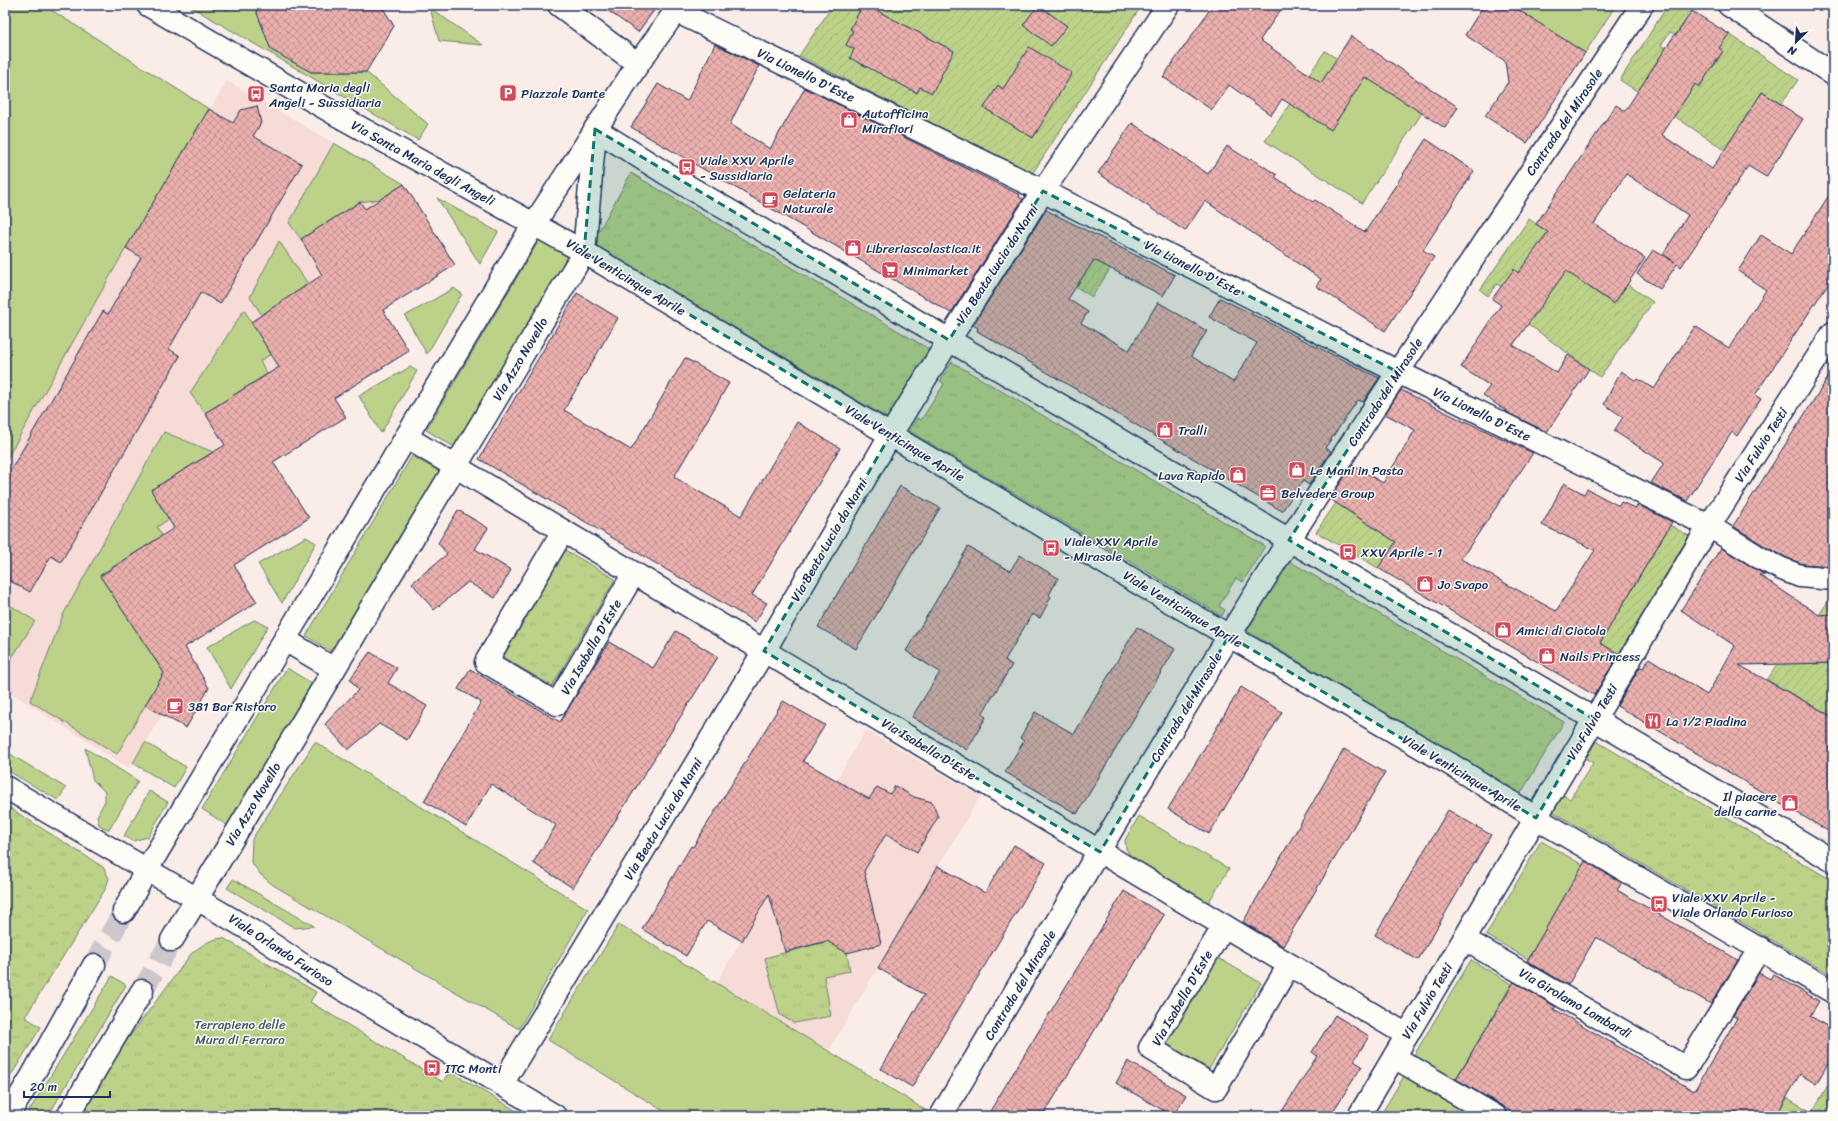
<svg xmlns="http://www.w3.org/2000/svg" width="1838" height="1121" font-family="Sriracha,sans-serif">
  <defs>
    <pattern id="park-tufts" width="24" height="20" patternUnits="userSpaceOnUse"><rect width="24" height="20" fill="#bcd288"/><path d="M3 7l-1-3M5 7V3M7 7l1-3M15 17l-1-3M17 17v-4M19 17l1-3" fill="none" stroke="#a1b578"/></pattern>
    <pattern id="garden-furrows" width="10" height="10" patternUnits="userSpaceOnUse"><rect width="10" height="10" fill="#bcd288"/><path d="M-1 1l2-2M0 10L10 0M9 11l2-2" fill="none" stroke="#a1b578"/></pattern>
    <pattern id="building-cross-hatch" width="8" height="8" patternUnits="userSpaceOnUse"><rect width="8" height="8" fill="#ecb0ad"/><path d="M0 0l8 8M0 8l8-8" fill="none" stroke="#be9090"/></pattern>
  </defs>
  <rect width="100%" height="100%" fill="#faede8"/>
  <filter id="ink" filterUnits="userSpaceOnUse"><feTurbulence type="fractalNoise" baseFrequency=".025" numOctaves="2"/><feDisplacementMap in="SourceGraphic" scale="8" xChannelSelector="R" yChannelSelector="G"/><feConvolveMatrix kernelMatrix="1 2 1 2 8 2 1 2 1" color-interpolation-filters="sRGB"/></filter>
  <g filter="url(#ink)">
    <g fill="#f6dbd6">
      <path d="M227,81L404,184L374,294L409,351L347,389L335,371L273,462L309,518L222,546L257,602L199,638L186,619L183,644L209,688L186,728L162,715L129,768L5,689V462L126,248Z"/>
      <path d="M866,730L980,796L829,1050L716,983Z"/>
    </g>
    <g fill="#bcd288" stroke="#6c8073">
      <path d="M5,5H43L209,109L126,248L5,462Z"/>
      <path d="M188,5H225L226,10L243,5H259L311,72H366L428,124L418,140Z"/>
      <path d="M1511,5H1616L1585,53Z"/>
      <path d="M430,8L483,45L439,41Z"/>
      <path d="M1325,51L1422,113L1362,203L1265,141Z"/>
      <path d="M334,143L404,184L381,199L360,202L301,239L289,223Z"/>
      <path d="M437,198L498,232L480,264Z"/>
      <path d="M539,240L569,257L456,448L426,430Z"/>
      <path d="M279,241L308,284L262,315L250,297Z"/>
      <path d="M454,288L462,294L427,354L405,316Z"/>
      <path d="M244,310L271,354L260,361L267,374L205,413L190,393Z"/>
      <path d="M410,367L417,371L381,433L359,396Z"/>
      <path d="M164,432L213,452L151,490L169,519L157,527L162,536L100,575L164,673L117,754L30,701L63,615Z"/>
      <path d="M412,456L440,472L333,652L306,636Z"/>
      <path d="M306,537L316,543L282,603L258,564Z"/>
      <path d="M5,602L35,621L5,669Z"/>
      <path d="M254,620L268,626L231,689L207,647Z"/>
      <path d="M287,668L314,685L228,826L202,809Z"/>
      <path d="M145,742L186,767L174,788L133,763Z"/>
      <path d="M315,742L588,909L519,1029L273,885L261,875L251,862L252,839Z"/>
      <path d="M85,748L138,781L109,830L99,825L97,816L105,801V792L93,780Z"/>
      <path d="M5,751L66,788L58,800L5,769Z"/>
      <path d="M149,791L168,802L148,837L133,841L124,836Z"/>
      <path d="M1139,816L1229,869L1207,905L1135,862L1126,849L1125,840Z"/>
      <path d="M1541,841L1583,865L1528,959L1486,935Z"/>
      <path d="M233,879L314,926L295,928L227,888Z"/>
      <path d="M619,924L906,1098L928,1112L926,1116H672L548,1040Z"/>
      <path d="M1218,958L1261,983L1209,1069L1167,1044Z"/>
      <path d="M1471,960L1512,984L1455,1080L1414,1055Z"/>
      <path d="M112,976L126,985L48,1116H26Z"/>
      <path d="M1404,1076L1472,1116H1380Z"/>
      <path d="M1787,1098L1812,1112L1813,1116H1776Z"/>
    </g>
    <g fill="url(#park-tufts)" stroke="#6c8073">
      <path d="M631,173L929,349L887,418L592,243Z"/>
      <path d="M952,362L1265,546L1243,582L1236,578L1219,606L1225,610L1222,616L909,431L917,418L921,420L944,384L940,381Z"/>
      <path d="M565,550L615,579L552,686L503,657Z"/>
      <path d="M1289,561L1564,722L1521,793L1247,631Z"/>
      <path d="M1596,741L1833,881V976L1553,812L1563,795L1570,799L1593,763L1586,759Z"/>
      <path d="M5,805L103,867L109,878L106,888L25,1017L41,1027L5,1085Z"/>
      <path d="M223,938L316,992L310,1002L443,1082L449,1071L525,1116H82L122,1047L191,954C202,945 210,939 223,938Z"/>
      <path d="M836,939L838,948L847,953L850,971L824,976L831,1016L794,1023L780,1015L765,958Z"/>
    </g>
    <g fill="url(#garden-furrows)" stroke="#6c8073">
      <path d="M833,5H1142L1032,174L799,56Z"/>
      <path d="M1668,5H1683L1692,11L1676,35L1670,32L1661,45L1666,48L1646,78L1683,102L1695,84L1700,87L1707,75L1703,71L1713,67L1723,51L1719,48L1729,34L1798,80L1781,104L1762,92L1725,150L1620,80Z"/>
      <path d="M1529,219L1595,265L1583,283L1613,304L1627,284L1653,302L1600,377L1528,324L1518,273L1514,270L1501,287L1497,284L1488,296L1480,290Z"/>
      <path d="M1107,241L1123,249L1092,297L1072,284L1091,264Z"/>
      <path d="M1336,503L1396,542L1378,568L1316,532Z"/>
      <path d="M1670,525L1689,536L1619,654L1600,643Z"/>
      <path d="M1831,597H1833V614L1819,615Z"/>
      <path d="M1789,648L1815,664L1833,663V717L1767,680Z"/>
      <path d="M1833,1077V1116H1813L1812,1112Z"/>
    </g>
    <g fill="url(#building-cross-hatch)" stroke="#1b2f5e">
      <path d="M254,5H381L394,26L366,72H311L271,50Z"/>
      <path d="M600,5H658L638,32Z"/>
      <path d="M863,5H866L954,51L932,93L920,87L917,93L850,58L854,49L846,45L853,31L850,29Z"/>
      <path d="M1038,5L1067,26L1051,46L1023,25Z"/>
      <path d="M1213,5H1284L1260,40L1321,83L1351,36L1458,107L1445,128L1365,77L1331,130L1282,99L1271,115L1229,85L1212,110L1163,77Z"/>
      <path d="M1484,5H1511L1585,53L1527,143L1485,116L1508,82L1505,61L1465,35Z"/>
      <path d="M1692,11L1729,34L1719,48L1723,51L1699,87L1695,84L1662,135L1712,169L1762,92L1803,119L1766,177L1748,166L1681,267L1677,264L1660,289L1637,274L1653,250L1675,262L1663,254L1688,215L1626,174L1594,224L1645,258L1614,304L1566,271L1513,345L1557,373L1568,355L1589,369L1547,432L1512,415L1483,395L1490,386L1461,367L1501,305L1492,299L1514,269L1518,273L1548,232L1536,224L1616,105L1625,111L1675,34L1676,35Z"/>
      <path d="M715,44L759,66L730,124L770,149L805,88L1020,195L1019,197L1023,199L951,313L631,127L658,84L687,101Z"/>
      <path d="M1029,47L1072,73L1033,138L984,108L998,85L1003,89Z"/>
      <path d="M257,106L261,123L253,136L302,164L220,304L201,292L169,349L180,356L61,562L51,556L30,592L5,578V480L103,311L108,314L141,257L126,248L209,109L233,123L241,110Z"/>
      <path d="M1132,123L1208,174L1227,146L1249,160L1251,158L1277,175L1275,177L1313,202L1315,200L1365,232L1426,139L1474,171L1423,250L1434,257L1385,331L1316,286L1321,279L1205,201L1185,231L1098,173Z"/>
      <path d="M404,184L455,265L383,310L409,351L334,398L346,417L273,462L309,518L234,565L257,602L185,647L209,688L186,728L145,705L164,673L100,576L174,528L151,490L225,445L205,413L279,367L251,322L322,275L301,239L360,202L365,209Z"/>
      <path d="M1833,189V276L1755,395L1761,399L1737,436L1732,432L1687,501L1651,483L1664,463L1614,431L1623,417L1604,404L1621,371L1636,381L1638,379L1654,389L1695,326L1729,348L1766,290L1738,271L1761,235L1791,254Z"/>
      <path d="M1046,210L1175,275L1163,296L1094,260L1068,299L1088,312L1081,323L1129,350L1158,302L1207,331L1191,356L1233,382L1257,343L1209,317L1220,298L1379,378L1363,402L1358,400L1325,448L1331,451L1309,485L1303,481L1282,511L977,331L978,328L973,325Z"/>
      <path d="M577,293L618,318L564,410L631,450L685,358L729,383L674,477L741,516L797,422L840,448L752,595L767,603L755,622L479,459Z"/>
      <path d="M1833,370V566L1803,564L1787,558L1768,548L1733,526Z"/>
      <path d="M1401,390L1465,422V421L1533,453L1461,559L1556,611L1595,550L1542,525L1564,483L1584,494L1587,489L1619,506L1621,502L1635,508L1638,505L1672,522L1600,643L1619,654L1594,695L1378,568L1396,542L1330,499L1352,465L1383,483L1415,430L1385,414Z"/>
      <path d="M900,486L940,508L856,649L818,627Z"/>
      <path d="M458,510L488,528L475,549L511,570L495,598L468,582L434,610L412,583L447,554L438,543Z"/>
      <path d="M968,547L1010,571L1020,555L1058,578L1049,595L1051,597L1040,618L1032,614L1005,660L1012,665L982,714L986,717L967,750L912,717L940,672L906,651Z"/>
      <path d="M1721,548L1765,575H1759L1819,615L1833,614V663L1739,665L1833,717V834L1617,706L1640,667L1643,668L1649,658L1707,695L1735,646L1681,610Z"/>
      <path d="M1137,627L1175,649L1077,814L1005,772L1024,741L1020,738L1035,712L1074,734Z"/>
      <path d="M676,631L718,657L573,888L533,863L556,825L491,784L466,827L424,801L481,702L458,689L470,669L560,722L609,642L653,668Z"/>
      <path d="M370,652L397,668L388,683L427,706L407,740L379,724L348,750L325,724L358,690L350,679Z"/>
      <path d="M1241,687L1282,712L1209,834L1168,809Z"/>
      <path d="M783,701L825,725L803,761L869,799L877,787L890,794L895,786L914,797L932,802L938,817L917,852L886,834L864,871L881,944L847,953L827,941L785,952L769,894L742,941L707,921L686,956L642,929L691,846L693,847Z"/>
      <path d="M1344,749L1385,773L1283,946L1243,922Z"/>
      <path d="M1448,810L1491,835L1418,960L1375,935Z"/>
      <path d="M1014,845L1046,863L912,1087L881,1069L924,995L878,968L938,866L985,893Z"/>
      <path d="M1585,861L1622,883L1617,890L1738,960L1711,1004L1596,937L1568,985L1527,961Z"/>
      <path d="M1124,891L1164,915L1043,1116H987Z"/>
      <path d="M1759,973L1770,979L1773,974L1819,1001L1810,1016L1833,1029V1055L1816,1084L1800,1074L1776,1116H1516L1501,1105L1456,1079L1514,982L1556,1007L1554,1009L1694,1091L1737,1018L1733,1016Z"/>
      <path d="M1335,1015L1369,1036L1354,1061L1362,1066L1330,1116H1279L1317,1056L1312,1052Z"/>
      <path d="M1128,1061L1186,1095L1173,1116L1116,1083Z"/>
    </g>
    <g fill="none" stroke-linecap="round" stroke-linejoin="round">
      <g stroke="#cdc7cc" stroke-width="22" stroke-dasharray="22 11" stroke-linecap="butt">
        <path d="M94,965L124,911"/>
        <path d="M142,991L172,940"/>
      </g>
      <defs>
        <g id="minor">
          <path d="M148,5L337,115L584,252L1145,587L1450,764L1536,818L1833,992"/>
          <path d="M559,5L638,64"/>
          <path d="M1729,5L1833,74"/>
          <path d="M676,11L1043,191L1398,372L1709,526L1762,559L1782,569L1800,576L1833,579"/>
          <path d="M595,129L665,173L1594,719L1833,861"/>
          <path d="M406,437L1407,1035"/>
          <path d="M563,531L486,662L557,704L634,573"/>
          <path d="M285,640L334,669"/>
          <path d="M5,787L252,931L304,966L555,1116"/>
          <path d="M124,911L147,869L534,224L638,64L680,5"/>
          <path d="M1224,926L1150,1048L1216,1088L1289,965"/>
          <path d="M1464,939L1686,1068L1760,948"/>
          <path d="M172,940L584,252L595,132"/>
          <path d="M1394,1057L1495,1116"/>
          <path d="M502,1084L764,651L891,434L949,340L1043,191L1168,5"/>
          <path d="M8,1116L31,1078L94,965"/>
          <path d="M68,1116L142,991"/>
          <path d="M941,1116C1055,926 1167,733 1286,545C1401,363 1523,185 1642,5"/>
          <path d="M1359,1116L1709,526L1833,333"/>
        </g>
      </defs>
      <use href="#minor" stroke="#1b2f5e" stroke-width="25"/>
      <use href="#minor" stroke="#fdfcf7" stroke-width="22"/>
    </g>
  </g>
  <path fill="#0f766e" fill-opacity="0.2" stroke="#0f766e" stroke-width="3" stroke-dasharray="8 5" stroke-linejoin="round" d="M595,129L949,340L1043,191L1398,372L1289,540L1594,719L1536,818L1229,636L1100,852L764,651L891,434L584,252Z"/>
  <defs>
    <symbol id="parking-square" viewBox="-11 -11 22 22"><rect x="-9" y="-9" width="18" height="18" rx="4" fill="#d1495b" stroke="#fdfcf7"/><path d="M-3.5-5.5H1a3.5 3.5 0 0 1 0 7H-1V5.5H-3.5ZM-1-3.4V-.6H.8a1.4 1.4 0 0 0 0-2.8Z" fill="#fff"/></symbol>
    <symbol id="bus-square" viewBox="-11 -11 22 22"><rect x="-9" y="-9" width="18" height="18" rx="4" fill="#d1495b" stroke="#fdfcf7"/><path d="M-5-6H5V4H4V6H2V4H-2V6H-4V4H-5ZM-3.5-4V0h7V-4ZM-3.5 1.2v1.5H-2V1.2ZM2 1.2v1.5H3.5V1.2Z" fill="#fff"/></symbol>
    <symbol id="shop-square" viewBox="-11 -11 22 22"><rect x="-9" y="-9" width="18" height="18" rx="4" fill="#d1495b" stroke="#fdfcf7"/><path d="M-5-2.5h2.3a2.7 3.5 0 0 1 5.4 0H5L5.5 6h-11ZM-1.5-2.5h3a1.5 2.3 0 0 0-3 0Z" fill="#fff"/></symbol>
    <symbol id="cafe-square" viewBox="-11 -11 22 22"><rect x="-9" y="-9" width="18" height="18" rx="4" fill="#d1495b" stroke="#fdfcf7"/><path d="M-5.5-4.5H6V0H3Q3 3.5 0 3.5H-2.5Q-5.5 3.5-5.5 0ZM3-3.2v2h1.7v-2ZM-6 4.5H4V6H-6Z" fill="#fff"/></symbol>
    <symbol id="supermarket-square" viewBox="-11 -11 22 22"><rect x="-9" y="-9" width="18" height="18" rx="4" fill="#d1495b" stroke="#fdfcf7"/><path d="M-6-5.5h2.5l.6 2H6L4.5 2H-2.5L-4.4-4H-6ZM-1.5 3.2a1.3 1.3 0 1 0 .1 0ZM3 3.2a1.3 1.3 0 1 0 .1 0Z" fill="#fff"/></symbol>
    <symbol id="office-square" viewBox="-11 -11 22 22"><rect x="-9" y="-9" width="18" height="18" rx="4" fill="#d1495b" stroke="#fdfcf7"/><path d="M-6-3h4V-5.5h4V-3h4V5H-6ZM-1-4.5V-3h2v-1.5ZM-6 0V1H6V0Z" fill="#fff"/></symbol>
    <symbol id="restaurant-square" viewBox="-11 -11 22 22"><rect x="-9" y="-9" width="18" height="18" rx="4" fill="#d1495b" stroke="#fdfcf7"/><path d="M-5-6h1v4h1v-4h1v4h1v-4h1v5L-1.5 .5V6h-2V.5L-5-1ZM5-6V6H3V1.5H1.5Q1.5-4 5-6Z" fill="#fff"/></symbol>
  </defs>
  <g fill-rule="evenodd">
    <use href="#parking-square" x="498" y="83" width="20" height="20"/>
    <use href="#bus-square" x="246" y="84" width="20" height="20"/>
    <use href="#shop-square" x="839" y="110" width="20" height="20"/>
    <use href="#bus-square" x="677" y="157" width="20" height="20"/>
    <use href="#cafe-square" x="760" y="190" width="20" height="20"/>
    <use href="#shop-square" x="843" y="238" width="20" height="20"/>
    <use href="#supermarket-square" x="880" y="260" width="20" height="20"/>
    <use href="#shop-square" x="1155" y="420" width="20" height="20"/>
    <use href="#shop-square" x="1287" y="460" width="20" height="20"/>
    <use href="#shop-square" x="1228" y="465" width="20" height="20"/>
    <use href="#office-square" x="1258" y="483" width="20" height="20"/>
    <use href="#bus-square" x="1041" y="538" width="20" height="20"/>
    <use href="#bus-square" x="1338" y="542" width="20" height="20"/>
    <use href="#shop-square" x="1415" y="574" width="20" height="20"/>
    <use href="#shop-square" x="1493" y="620" width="20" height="20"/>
    <use href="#shop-square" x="1537" y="646" width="20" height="20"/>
    <use href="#cafe-square" x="165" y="696" width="20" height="20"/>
    <use href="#restaurant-square" x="1643" y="711" width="20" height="20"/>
    <use href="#shop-square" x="1780" y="793" width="20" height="20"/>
    <use href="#bus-square" x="1649" y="894" width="20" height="20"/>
    <use href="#bus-square" x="422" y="1058" width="20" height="20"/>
  </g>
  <g text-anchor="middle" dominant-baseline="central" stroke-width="3" stroke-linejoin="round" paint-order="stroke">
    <g font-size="13" fill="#1b2f5e" stroke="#fdfcf7">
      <text transform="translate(806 75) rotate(26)">Via Lionello D'Este</text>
      <text transform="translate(1564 122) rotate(-56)">Contrada del Mirasole</text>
      <text transform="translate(423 163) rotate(29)">Via Santa Maria degli Angeli</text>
      <text transform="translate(997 264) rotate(-57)">Via Beata Lucia da Narni</text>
      <text transform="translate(1193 268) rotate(27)">Via Lionello D'Este</text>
      <text transform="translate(626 277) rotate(31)">Viale Venticinque Aprile</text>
      <text transform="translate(520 359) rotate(-59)">Via Azzo Novello</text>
      <text transform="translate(1385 392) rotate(-57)">Contrada del Mirasole</text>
      <text transform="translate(1482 414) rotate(26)">Via Lionello D'Este</text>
      <text transform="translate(905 443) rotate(31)">Viale Venticinque Aprile</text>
      <text transform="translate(1761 445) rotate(-57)">Via Fulvio Testi</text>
      <text transform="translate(829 540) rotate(-60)">Via Beata Lucia da Narni</text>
      <text transform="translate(1183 609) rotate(31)">Viale Venticinque Aprile</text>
      <text transform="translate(591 647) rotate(-60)">Via Isabella D'Este</text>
      <text transform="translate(1186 707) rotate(-59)">Contrada del Mirasole</text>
      <text transform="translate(1592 722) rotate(-59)">Via Fulvio Testi</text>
      <text transform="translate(929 749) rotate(31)">Via Isabella D'Este</text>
      <text transform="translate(1462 773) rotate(31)">Viale Venticinque Aprile</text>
      <text transform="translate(253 804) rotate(-59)">Via Azzo Novello</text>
      <text transform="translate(663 819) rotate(-59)">Via Beata Lucia da Narni</text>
      <text transform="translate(281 950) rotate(33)">Viale Orlando Furioso</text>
      <text transform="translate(1020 985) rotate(-59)">Contrada del Mirasole</text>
      <text transform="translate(1182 998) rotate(-60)">Via Isabella D'Este</text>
      <text transform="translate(1427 1001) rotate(-59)">Via Fulvio Testi</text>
      <text transform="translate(1575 1003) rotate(30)">Via Girolamo Lombardi</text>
    </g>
    <g font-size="13" fill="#1b2f5e" stroke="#fdfcf7" text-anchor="start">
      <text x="269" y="87">Santa Maria degli<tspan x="269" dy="15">Angeli - Sussidiaria</tspan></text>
      <text x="521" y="93">Piazzale Dante</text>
      <text x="862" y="113">Autofficina<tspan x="862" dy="15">Mirafiori</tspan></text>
      <text x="700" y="160">Viale XXV Aprile<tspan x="700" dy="15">- Sussidiaria</tspan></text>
      <text x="783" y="193">Gelateria<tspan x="783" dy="15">Naturale</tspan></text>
      <text x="866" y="248">Libreriascolastica.it</text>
      <text x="903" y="270">Minimarket</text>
      <text x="1178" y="430">Tralli</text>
      <text x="1310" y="470">Le Mani in Pasta</text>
      <text x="1225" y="475" text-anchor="end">Lava Rapido</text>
      <text x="1281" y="493">Belvedere Group</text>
      <text x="1064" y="541">Viale XXV Aprile<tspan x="1064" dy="15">- Mirasole</tspan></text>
      <text x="1361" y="552">XXV Aprile - 1</text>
      <text x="1438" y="584">Jo Svapo</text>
      <text x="1516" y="630">Amici di Ciotola</text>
      <text x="1560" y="656">Nails Princess</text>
      <text x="188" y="706">381 Bar Ristoro</text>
      <text x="1666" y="721">La 1/2 Piadina</text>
      <text x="1777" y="796" text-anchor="end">Il piacere<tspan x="1777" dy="15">della carne</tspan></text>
      <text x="1672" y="897">Viale XXV Aprile -<tspan x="1672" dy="15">Viale Orlando Furioso</tspan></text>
      <text x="445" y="1068">ITC Monti</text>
    </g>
    <g font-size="13" fill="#435868" stroke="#fdfcf7">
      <text x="240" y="1024">Terrapieno delle<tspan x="240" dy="15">Mura di Ferrara</tspan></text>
    </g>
  </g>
  <rect width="1838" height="1121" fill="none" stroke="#fdfcf7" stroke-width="20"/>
  <rect x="10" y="10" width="1818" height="1101" fill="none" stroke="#1b2f5e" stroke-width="1.5" filter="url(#ink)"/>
  <g transform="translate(1796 42) rotate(205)" stroke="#fdfcf7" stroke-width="3" paint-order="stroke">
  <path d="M0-3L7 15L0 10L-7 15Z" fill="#1b2f5e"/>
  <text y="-6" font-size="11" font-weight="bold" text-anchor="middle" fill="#1b2f5e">N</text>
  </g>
  <path d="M24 1091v6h86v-6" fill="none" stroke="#1b2f5e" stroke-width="2"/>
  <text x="30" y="1091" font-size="12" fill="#1b2f5e" stroke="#fdfcf7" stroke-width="3" paint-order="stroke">20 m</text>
</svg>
